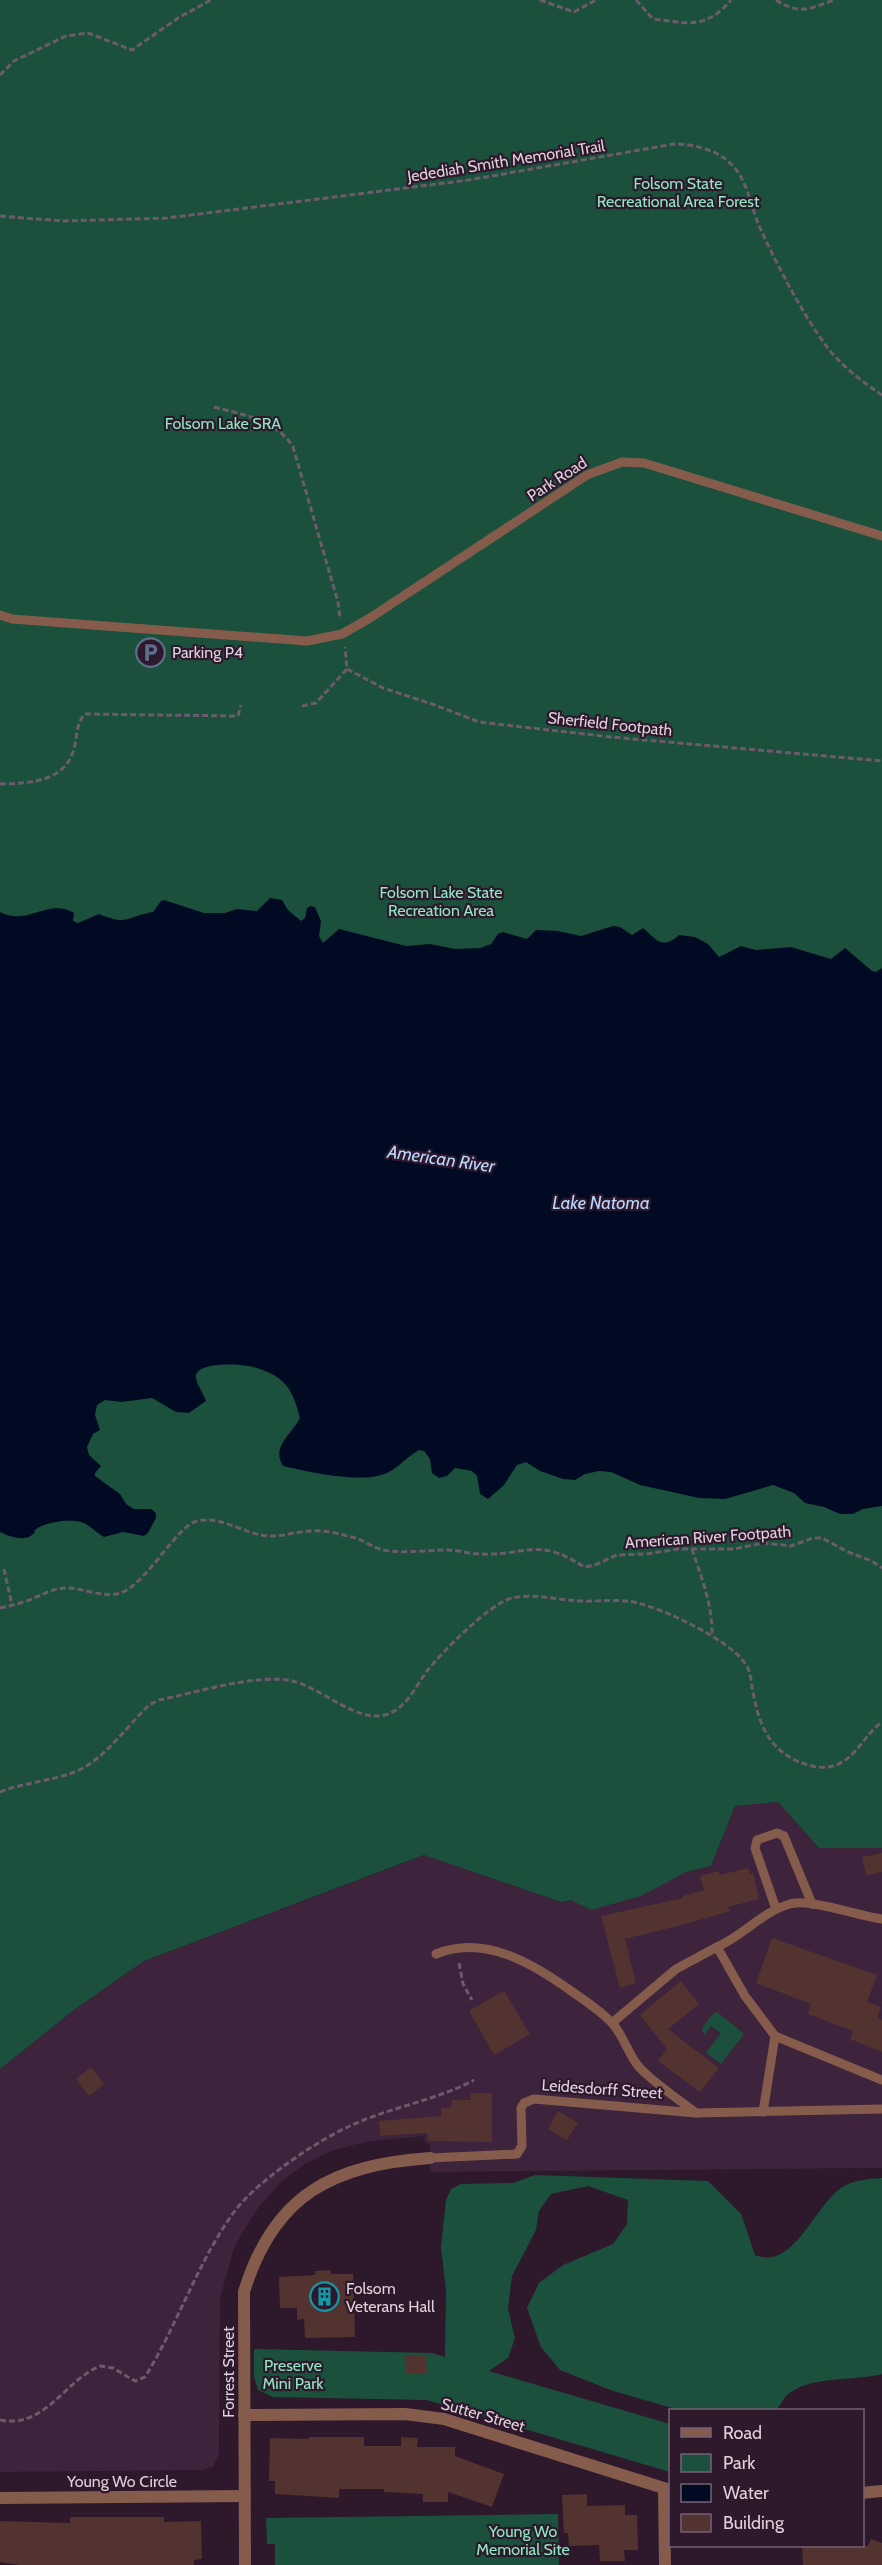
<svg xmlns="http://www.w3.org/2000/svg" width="882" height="2565" font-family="Cabin,sans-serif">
  <rect width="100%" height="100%" fill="#2d182c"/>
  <path fill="#3d233b" d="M778,1802L819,1848H882V2168L430,2172V2143H425L424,2136L365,2142L331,2151L305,2164L282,2181L258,2208L235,2245L220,2298L219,2454L213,2467L202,2470L0,2472V2069L74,2010L144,1961L425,1855L561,1902L711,1866L735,1806Z"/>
  <g fill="#1b513c">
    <path d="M0,0H882V1848H819L778,1802L735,1806L711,1866L686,1872L641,1896L591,1910L571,1900L561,1902L424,1855L144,1961L74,2010L0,2069Z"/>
    <path d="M717,2012L744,2034L721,2064L706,2053L721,2033L711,2026L704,2035L702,2029L712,2015Z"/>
    <path d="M535,2175L708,2181L741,2214L755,2255C793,2271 814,2207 841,2188C852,2180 869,2179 882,2178V2374C854,2381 808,2376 787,2395C783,2399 780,2406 776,2410H679L613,2391L560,2370L541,2347L527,2308L539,2283L563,2265L613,2244L627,2224L628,2200L588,2186L551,2194L539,2211L536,2230L512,2276L508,2309L515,2338L508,2358L489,2371L670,2424V2472L427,2400L273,2397L258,2390L254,2377V2349L432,2353L445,2357L446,2291L441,2247L446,2200L451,2189L461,2184L513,2183Z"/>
    <path d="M558,2514L559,2565H275V2544H267L266,2518Z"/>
  </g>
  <path fill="#000b23" d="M270,898L282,900L288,910L301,921L305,918L307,908L310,906L315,907L321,921L319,936L323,943L339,929L406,946L430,944L455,949L480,948L491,944L498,934L503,932L527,939L536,930L558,931L581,936L613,926L620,927L632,935L643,928C655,938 662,951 679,935L695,937L708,944L719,957L741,946L756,950L791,947L831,959L845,948L872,971L876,972L882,968V1506L863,1509L853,1514H840L824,1507L805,1503L794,1493L773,1485L725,1499L699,1498L640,1485L611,1472L599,1471L585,1474L575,1480L563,1479L540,1471L526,1462L517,1465L504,1485L488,1499L480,1494L477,1476L472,1471L455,1468L447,1476L439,1478L432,1473L430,1459L424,1451L419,1450C408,1456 400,1466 389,1472C365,1485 309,1472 283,1466C271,1447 291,1435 300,1418C296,1404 293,1391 282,1381C273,1373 259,1368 248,1366C237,1364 198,1362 196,1376C195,1382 204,1394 206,1401L189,1413L176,1412L152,1398L122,1402L105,1400L97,1405L95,1415L100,1430L93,1434L87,1447L89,1455L101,1466L95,1473V1476L120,1494L126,1504L134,1509H151L156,1513V1518L148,1533L144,1536L123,1532L104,1537C96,1533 89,1524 81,1522C69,1519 48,1522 38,1528C30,1533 39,1530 32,1535C24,1542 8,1536 0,1532V912C27,927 48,897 74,913L73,921L78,923L99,914C128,926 125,917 153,912L161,901L164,900L204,913H225L237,909L257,911Z"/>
  <g fill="#533330">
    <path d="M882,1853V1872L866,1875L862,1857Z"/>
    <path d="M748,1868L750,1874L753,1873L759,1899L728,1907L730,1911L682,1925L625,1939L636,1983L620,1988L601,1916L683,1898V1896L704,1890L700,1876L718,1871L720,1875Z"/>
    <path d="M772,1938L877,1975L867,2002L881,2007L877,2018L882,2020V2052L850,2039L853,2031L808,2014L811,2004L756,1983Z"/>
    <path d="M681,1981L699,2004L668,2029L719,2068L700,2092L658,2061L667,2049L640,2015Z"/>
    <path d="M504,1991L530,2034L494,2055L469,2011Z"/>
    <path d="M91,2067L104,2084L89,2096L76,2079Z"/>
    <path d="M470,2093H492V2142L428,2141L427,2133L380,2136L379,2121L441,2116V2108H451L452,2100H471Z"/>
    <path d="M558,2111L578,2123L567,2140L548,2129Z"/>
    <path d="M330,2270L331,2274H353L355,2337L305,2338L304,2319L297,2320V2308H280L279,2277L315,2275V2271Z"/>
    <path d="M426,2355L427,2373L406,2374L405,2356Z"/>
    <path d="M309,2437H364V2446H401V2437L418,2438L417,2447H455V2456L504,2474L492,2507L448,2492V2502H423V2494L384,2492V2489H339V2498L275,2494V2481H269L270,2438L309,2439Z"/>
    <path d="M587,2494V2506L625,2505V2515H637L638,2550H624L625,2561H600L599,2545L569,2546L568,2533H564L562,2495Z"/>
    <path d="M70,2517H164V2522L201,2521L202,2559L194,2560V2565H20L0,2562V2521L70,2523Z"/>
    <path d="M871,2539L882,2543V2565H803L802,2546H868Z"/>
  </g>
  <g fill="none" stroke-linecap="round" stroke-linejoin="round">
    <g stroke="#6d5a6b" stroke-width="3" stroke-dasharray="6 3" stroke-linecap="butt">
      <path d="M540,0L574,12L596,0"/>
      <path d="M636,0L653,19C689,23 705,30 731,0"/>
      <path d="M776,0C799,15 810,9 834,0"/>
      <path d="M0,75L14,61L66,36L88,33L132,50L178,18L211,0"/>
      <path d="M0,216L62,221L167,218L469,180L674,144C694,144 718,150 732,165C748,181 751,208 760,228C777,265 800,309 824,343C839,364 861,381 882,395"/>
      <path d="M214,407C243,415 276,419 293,447L338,602L340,619"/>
      <path d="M347,669L383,688L435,705L479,722L611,737L882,761"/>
      <path d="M302,706L316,703L347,669L345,647"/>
      <path d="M0,784C32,783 67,782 75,745C77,734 77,722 85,714L238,716L241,705"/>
      <path d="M692,1549C701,1576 713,1606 712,1636"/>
      <path d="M4,1569L12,1605"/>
      <path d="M0,1608C9,1606 18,1604 26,1601C41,1596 53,1587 69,1588C85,1589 107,1599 123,1592C148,1581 177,1526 197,1521C223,1515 246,1536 271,1536C285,1536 298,1531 312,1531C325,1530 339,1534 352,1537C365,1540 375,1550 389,1551C409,1553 429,1550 448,1550C459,1550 469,1554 480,1554C527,1556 537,1536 584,1567L595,1565L617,1555L646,1554L678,1549H734L764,1543L791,1546L813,1538H822L848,1552L872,1561L882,1568"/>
      <path d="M0,1792C23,1783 49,1781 72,1773C103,1762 126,1727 149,1705L159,1700C194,1693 258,1673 292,1681C323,1688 358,1725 388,1714C406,1708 416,1686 427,1671C442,1652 489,1604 512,1598C534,1593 558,1600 580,1601C600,1602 618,1598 638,1603C666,1610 727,1639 744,1662C750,1669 751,1679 752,1687C758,1719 765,1746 797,1761C809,1766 823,1770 836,1765C856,1758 865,1734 882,1722"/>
      <path d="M459,1963L463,1984L472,2000"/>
      <path d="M0,2420C45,2429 64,2381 100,2366L113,2368L135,2381L145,2377C178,2324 197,2263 234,2212C256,2182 316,2141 350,2126C390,2107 435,2101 474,2080"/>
    </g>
    <g stroke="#855c4c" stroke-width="9">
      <path d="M0,615L12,619L307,641L342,634L370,618L587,475L622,462L644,463L882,536"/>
      <path d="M776,1909L755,1848L757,1840L777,1833L784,1836L812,1904"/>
      <path d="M717,1947C743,1936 763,1911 790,1904C810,1898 858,1916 882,1919"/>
      <path d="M436,1954C485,1934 534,1964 574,1993C587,2002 602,2012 613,2024C624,2037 628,2054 639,2067C655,2084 677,2098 696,2113"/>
      <path d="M612,2023L676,1969L717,1947L745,1996L775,2036L763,2112"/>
      <path d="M775,2036L882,2080"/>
      <path d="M430,2158L517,2154L522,2146L521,2108L524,2103L534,2099L696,2113L882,2109"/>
    </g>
    <g stroke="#855c4c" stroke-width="12">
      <path d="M244,2415L405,2414L444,2419L670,2490"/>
      <path d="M664,2488L665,2565"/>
      <path d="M862,2493L882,2491"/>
      <path d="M0,2498L245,2496"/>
      <path d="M245,2565L244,2292C274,2194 333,2165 430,2158"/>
    </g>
  </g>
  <defs>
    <symbol id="parking-ring" viewBox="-11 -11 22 22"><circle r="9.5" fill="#2d182c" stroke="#5c6f8a" stroke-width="1.5"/><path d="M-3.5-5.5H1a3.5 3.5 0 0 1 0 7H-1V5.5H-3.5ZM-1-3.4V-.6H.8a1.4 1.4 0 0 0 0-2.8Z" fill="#5c6f8a"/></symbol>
    <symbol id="building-ring" viewBox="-11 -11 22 22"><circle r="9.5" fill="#2d182c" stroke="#0f9aa8" stroke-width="1.5"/><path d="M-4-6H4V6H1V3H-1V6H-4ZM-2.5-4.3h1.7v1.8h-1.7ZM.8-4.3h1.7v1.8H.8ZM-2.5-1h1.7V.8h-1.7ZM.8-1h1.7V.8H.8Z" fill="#0f9aa8"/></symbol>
  </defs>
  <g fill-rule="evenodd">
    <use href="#parking-ring" x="134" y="636" width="33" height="33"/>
    <use href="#building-ring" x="308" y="2280" width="33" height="33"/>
  </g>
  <g text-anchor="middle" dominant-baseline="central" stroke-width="4.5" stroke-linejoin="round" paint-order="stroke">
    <g font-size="16" fill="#dfd1dd" stroke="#2d182c">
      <text transform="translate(506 161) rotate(-9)">Jedediah Smith Memorial Trail</text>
      <text transform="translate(557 479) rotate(-33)">Park Road</text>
      <text transform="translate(610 724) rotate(6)">Sherfield Footpath</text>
      <text transform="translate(708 1537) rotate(-4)">American River Footpath</text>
      <text transform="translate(602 2089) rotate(4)">Leidesdorff Street</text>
      <text transform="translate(228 2372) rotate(-90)">Forrest Street</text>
      <text transform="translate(483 2415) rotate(16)">Sutter Street</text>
      <text x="122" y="2481">Young Wo Circle</text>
    </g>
    <g font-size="16" fill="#8de8c1" stroke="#2d182c">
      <text x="678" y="183">Folsom State<tspan x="678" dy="18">Recreational Area Forest</tspan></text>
      <text x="223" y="423">Folsom Lake SRA</text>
      <text x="441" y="892">Folsom Lake State<tspan x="441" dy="18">Recreation Area</tspan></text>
      <text x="293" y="2365">Preserve<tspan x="293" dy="18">Mini Park</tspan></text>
      <text x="523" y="2531">Young Wo<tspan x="523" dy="18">Memorial Site</tspan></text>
    </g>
    <g font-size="16" fill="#dfd1dd" stroke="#2d182c" text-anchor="start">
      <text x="172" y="652">Parking P4</text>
      <text x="346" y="2288">Folsom<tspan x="346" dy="18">Veterans Hall</tspan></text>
    </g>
    <g font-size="18" font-style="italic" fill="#b8d8fe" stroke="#2d182c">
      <text transform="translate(441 1159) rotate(8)">American River</text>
      <text x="601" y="1203">Lake Natoma</text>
    </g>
  </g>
  <rect x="669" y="2409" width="195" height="138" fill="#2d182c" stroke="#746273" stroke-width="1.5"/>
  <rect x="681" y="2428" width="30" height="9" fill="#855c4c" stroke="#746273" stroke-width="1.5"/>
  <text x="723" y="2439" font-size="18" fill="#dfd1dd">Road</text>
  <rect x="681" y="2454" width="30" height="18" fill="#1b513c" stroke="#746273" stroke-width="1.5"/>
  <text x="723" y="2469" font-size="18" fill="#dfd1dd">Park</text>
  <rect x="681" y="2484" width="30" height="18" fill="#000b23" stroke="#746273" stroke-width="1.5"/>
  <text x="723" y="2499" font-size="18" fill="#dfd1dd">Water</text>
  <rect x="681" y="2514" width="30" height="18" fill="#533330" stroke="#746273" stroke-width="1.5"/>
  <text x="723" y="2529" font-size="18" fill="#dfd1dd">Building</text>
</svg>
